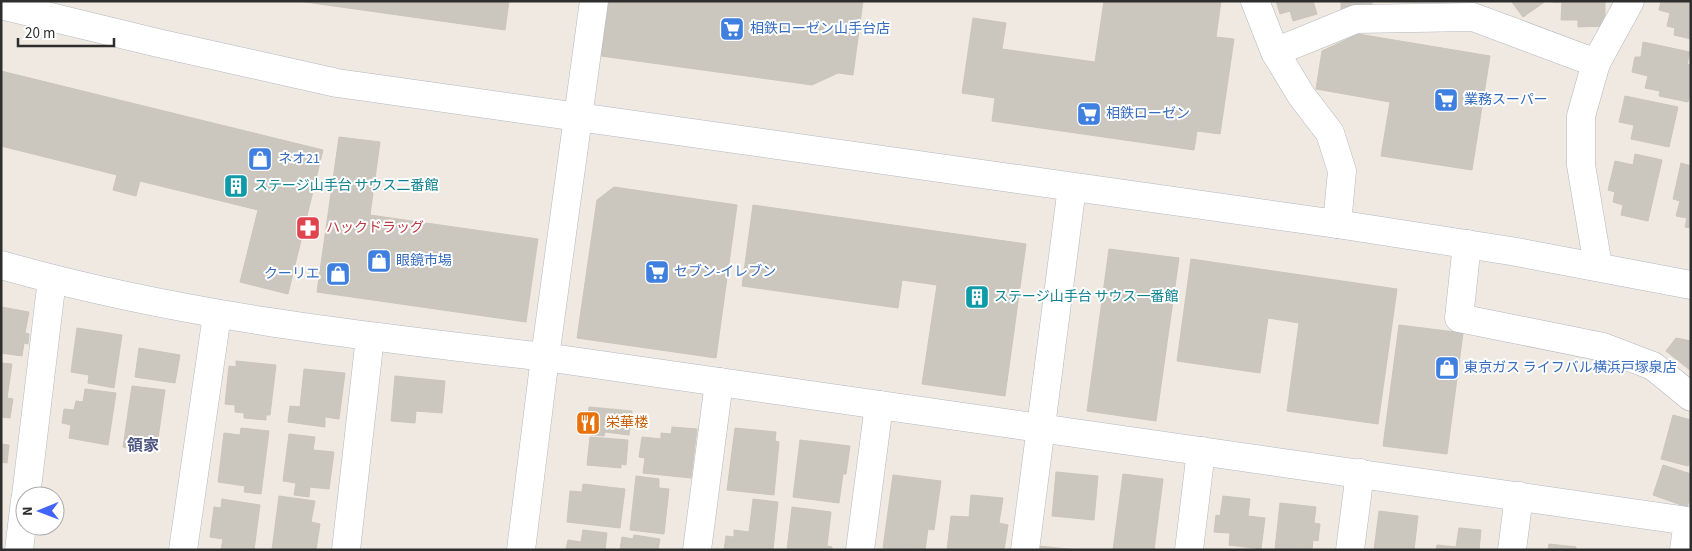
<svg xmlns="http://www.w3.org/2000/svg" width="1692" height="551" font-family="'Source Sans 3','Noto Sans JP',sans-serif">
  <rect width="100%" height="100%" fill="#efe9e1"/>
  <g fill="#cbc7bf" stroke="#cbc5ba">
    <path d="M298,1H509L505,30Z"/>
    <path d="M608,1H863L853,75L838,73L812,85L601,56Z"/>
    <path d="M1104,1H1221L1216,37L1234,39L1220,134L1197,131L1194,150L992,121L995,98L962,93L973,18L1006,23L1002,49L1095,62Z"/>
    <path d="M1276,1H1313L1317,14L1293,21L1290,11L1280,14Z"/>
    <path d="M1341,1H1372V11L1341,12Z"/>
    <path d="M1511,1H1546L1523,17Z"/>
    <path d="M1605,1V26L1578,27V20H1561L1562,2H1553Z"/>
    <path d="M1661,1H1691V39L1674,35L1675,28L1667,26L1670,13L1659,10Z"/>
    <path d="M1358,34L1490,56L1472,170L1381,156L1390,102L1316,89L1322,51Z"/>
    <path d="M1643,42L1690,52L1687,64L1691,65V97H1689L1688,102L1659,96L1660,91L1645,88L1648,76L1632,72L1635,57H1641Z"/>
    <path d="M1,71L323,150L288,294L240,282L258,210L140,181L136,196L113,190L117,175L1,146Z"/>
    <path d="M1625,96L1678,107L1669,147L1631,139L1634,125L1619,122Z"/>
    <path d="M339,137L380,142L370,215L538,239L526,322L317,292Z"/>
    <path d="M1635,154L1662,160L1648,221L1621,215L1623,205L1613,202L1615,192L1608,190L1615,161L1633,165Z"/>
    <path d="M1681,163L1691,166V228L1685,227L1687,218L1676,216L1680,201L1673,199Z"/>
    <path d="M614,187L737,205L716,358L577,338L597,200Z"/>
    <path d="M753,205L1026,244L1005,396L922,384L937,285L902,280L898,308L742,286Z"/>
    <path d="M1109,249L1179,258L1156,421L1087,411Z"/>
    <path d="M1191,259L1397,289L1378,424L1287,411L1299,323L1268,318L1260,373L1177,361Z"/>
    <path d="M1,307L29,312L25,333L29,334L28,344L24,343L22,356L1,353Z"/>
    <path d="M1399,325L1463,333L1447,454L1383,446Z"/>
    <path d="M77,328L122,335L114,388L88,383L89,375L71,372Z"/>
    <path d="M1676,338L1691,341V371L1666,351Z"/>
    <path d="M139,348L180,355L175,383L135,377Z"/>
    <path d="M236,361L276,365L270,415H266V420L244,418V413L235,412V405L225,404L229,366L236,367Z"/>
    <path d="M1,363L12,364L7,398L13,399L10,418L1,417Z"/>
    <path d="M304,369L345,373L339,419L325,417V427L288,422L290,406L300,407Z"/>
    <path d="M395,376L445,381L442,413L416,411L415,423L391,421Z"/>
    <path d="M132,386L165,390L156,452L123,447Z"/>
    <path d="M85,389L116,393L108,445L69,438L71,425L62,423L64,409L74,410L76,401L83,402Z"/>
    <path d="M589,407L632,411L629,435L605,432L604,436L586,434Z"/>
    <path d="M1673,415L1691,420V456L1688,466L1661,459Z"/>
    <path d="M672,427L697,429L691,478L643,473L645,458L639,457L642,437L661,439V433L671,434Z"/>
    <path d="M241,428L269,431L261,494L244,492L245,486L218,482L224,433L240,435Z"/>
    <path d="M735,428L776,432L775,441L779,442L774,495L727,490Z"/>
    <path d="M289,434L315,437L313,450L334,452L329,489L310,487L309,497L294,495L296,483L283,481Z"/>
    <path d="M590,437L628,440L626,465L621,464V468L587,465Z"/>
    <path d="M800,440L850,446L846,474H843L839,503L793,497Z"/>
    <path d="M1,444L9,445L7,463L1,462Z"/>
    <path d="M1663,465L1691,474V497L1687,507L1653,495Z"/>
    <path d="M1056,472L1098,476L1094,520L1052,516Z"/>
    <path d="M1123,474L1163,479L1154,550H1113Z"/>
    <path d="M893,475L941,481L934,530L928,529L925,550L883,548Z"/>
    <path d="M636,476L659,479V488L669,489L664,534L630,530Z"/>
    <path d="M583,484L625,489L620,528L567,522L570,491L582,492Z"/>
    <path d="M971,495L1003,498L999,523L1008,525L1004,550H947L951,516L969,517Z"/>
    <path d="M279,496L315,501L311,522L320,524L316,550H272Z"/>
    <path d="M1223,496L1250,499L1248,516L1265,518L1261,549L1229,545L1230,533L1214,532L1216,515L1220,516Z"/>
    <path d="M222,499L260,505L254,550H221L223,539L210,537L214,507L221,508Z"/>
    <path d="M753,499L778,502L773,550H724L726,536L734,537V530L749,532Z"/>
    <path d="M1280,503L1316,507L1314,523L1320,524L1318,541L1313,540L1312,550L1275,549Z"/>
    <path d="M792,507L831,512L827,546L832,547V550H787Z"/>
    <path d="M1379,511L1418,516L1414,550H1374Z"/>
    <path d="M1459,528L1481,530L1479,550H1436L1437,545L1456,547Z"/>
    <path d="M583,530L607,533L605,550H566L568,540L581,542Z"/>
    <path d="M634,535L660,539L658,550H620L622,537L633,539Z"/>
    <path d="M1549,544L1576,547V550H1548Z"/>
    <path d="M1038,546L1078,550H1037Z"/>
  </g>
  <g fill="none" stroke-linecap="round" stroke-linejoin="round">
    <defs>
      <g id="street">
        <path d="M1275,52L1356,19L1473,17L1596,63"/>
        <path d="M1467,244L1459,318L1603,347L1653,366L1691,397"/>
        <path d="M1598,266L1581,165V116L1596,63L1630,1"/>
        <path d="M26,496L52,279"/>
        <path d="M19,550L25,501"/>
        <path d="M183,550L217,315"/>
        <path d="M346,550L370,337"/>
        <path d="M697,550L719,382"/>
        <path d="M860,550L879,405"/>
        <path d="M1025,550L1072,187"/>
        <path d="M1189,550L1201,451"/>
        <path d="M1350,550L1360,473"/>
        <path d="M1512,550L1519,496"/>
      </g>
      <g id="secondary">
        <path d="M1255,1L1275,52L1301,95L1330,133L1342,171L1337,224"/>
        <path d="M1,5L158,43L337,83L1337,224L1511,251L1691,285"/>
        <path d="M1,265C180,316 360,336 545,357L1688,521L1684,550"/>
        <path d="M521,550L545,357L594,1"/>
      </g>
    </defs>
    <use href="#street" stroke="#b4b7c1" stroke-width="29"/>
    <use href="#secondary" stroke="#b4b7c1" stroke-width="29"/>
    <use href="#street" stroke="#fff" stroke-width="28"/>
    <use href="#secondary" stroke="#fff" stroke-width="28"/>
  </g>
  <defs>
    <symbol id="supermarket-square" viewBox="-11 -11 22 22"><rect x="-9" y="-9" width="18" height="18" rx="4" fill="#3f7fe0" stroke="#fff"/><path d="M-6-5.5h2.5l.6 2H6L4.5 2H-2.5L-4.4-4H-6ZM-1.5 3.2a1.3 1.3 0 1 0 .1 0ZM3 3.2a1.3 1.3 0 1 0 .1 0Z" fill="#fff"/></symbol>
    <symbol id="shop-square" viewBox="-11 -11 22 22"><rect x="-9" y="-9" width="18" height="18" rx="4" fill="#3f7fe0" stroke="#fff"/><path d="M-5-2.5h2.3a2.7 3.5 0 0 1 5.4 0H5L5.5 6h-11ZM-1.5-2.5h3a1.5 2.3 0 0 0-3 0Z" fill="#fff"/></symbol>
    <symbol id="building-square" viewBox="-11 -11 22 22"><rect x="-9" y="-9" width="18" height="18" rx="4" fill="#0f9aa8" stroke="#fff"/><path d="M-4-6H4V6H1V3H-1V6H-4ZM-2.5-4.3h1.7v1.8h-1.7ZM.8-4.3h1.7v1.8H.8ZM-2.5-1h1.7V.8h-1.7ZM.8-1h1.7V.8H.8Z" fill="#fff"/></symbol>
    <symbol id="pharmacy-square" viewBox="-11 -11 22 22"><rect x="-9" y="-9" width="18" height="18" rx="4" fill="#e0444e" stroke="#fff"/><path d="M-2-6h4v4h4v4h-4v4h-4v-4h-4v-4h4Z" fill="#fff"/></symbol>
    <symbol id="restaurant-square" viewBox="-11 -11 22 22"><rect x="-9" y="-9" width="18" height="18" rx="4" fill="#e8710a" stroke="#fff"/><path d="M-5-6h1v4h1v-4h1v4h1v-4h1v5L-1.5 .5V6h-2V.5L-5-1ZM5-6V6H3V1.5H1.5Q1.5-4 5-6Z" fill="#fff"/></symbol>
  </defs>
  <g fill-rule="evenodd">
    <use href="#supermarket-square" x="718" y="15" width="28" height="28"/>
    <use href="#supermarket-square" x="1432" y="86" width="28" height="28"/>
    <use href="#supermarket-square" x="1075" y="100" width="28" height="28"/>
    <use href="#shop-square" x="246" y="145" width="28" height="28"/>
    <use href="#building-square" x="222" y="172" width="28" height="28"/>
    <use href="#pharmacy-square" x="294" y="214" width="28" height="28"/>
    <use href="#shop-square" x="365" y="247" width="28" height="28"/>
    <use href="#supermarket-square" x="643" y="258" width="28" height="28"/>
    <use href="#shop-square" x="324" y="260" width="28" height="28"/>
    <use href="#building-square" x="963" y="283" width="28" height="28"/>
    <use href="#shop-square" x="1433" y="354" width="28" height="28"/>
    <use href="#restaurant-square" x="574" y="409" width="28" height="28"/>
  </g>
  <g text-anchor="middle" dominant-baseline="central" stroke-width="4" stroke-linejoin="round" paint-order="stroke">
    <g font-size="14" fill="#366cbe" stroke="#fff" text-anchor="start">
      <text x="750" y="29">相鉄ローゼン山手台店</text>
      <text x="1464" y="100">業務スーパー</text>
      <text x="1106" y="114">相鉄ローゼン</text>
      <text x="278" y="159">ネオ21</text>
      <text x="396" y="261">眼鏡市場</text>
      <text x="674" y="272">セブン-イレブン</text>
      <text x="320" y="274" text-anchor="end">クーリエ</text>
      <text x="1464" y="368">東京ガス ライフバル横浜戸塚泉店</text>
    </g>
    <g font-size="14" fill="#0d838f" stroke="#fff" text-anchor="start">
      <text x="254" y="186">ステージ山手台 サウス二番館</text>
      <text x="994" y="297">ステージ山手台 サウス一番館</text>
    </g>
    <g font-size="14" fill="#be3a42" stroke="#fff" text-anchor="start">
      <text x="326" y="228">ハックドラッグ</text>
    </g>
    <g font-size="14" fill="#c56008" stroke="#fff" text-anchor="start">
      <text x="606" y="423">栄華楼</text>
    </g>
    <g font-size="16" font-weight="bold" fill="#4d5680" stroke="#fff">
      <text x="143" y="446">領家</text>
    </g>
  </g>
  <rect width="1692" height="551" fill="none" stroke="#2e2e2e" stroke-width="5"/>
  <g transform="translate(40 511) rotate(269)"><circle r="24" fill="#ffffff" stroke="#ababab"/>
  <path d="M0-4L9 19L0 12L-9 19Z" fill="#4264fb"/>
  <text y="-8" font-size="14" font-weight="bold" text-anchor="middle" fill="#2e2e2e">N</text>
  </g>
  <path d="M18 38v8h96v-8" fill="none" stroke="#2e2e2e" stroke-width="2.5"/>
  <text x="25" y="38" font-size="15" fill="#2e2e2e" stroke="#ffffff" stroke-width="4" paint-order="stroke">20 m</text>
</svg>
